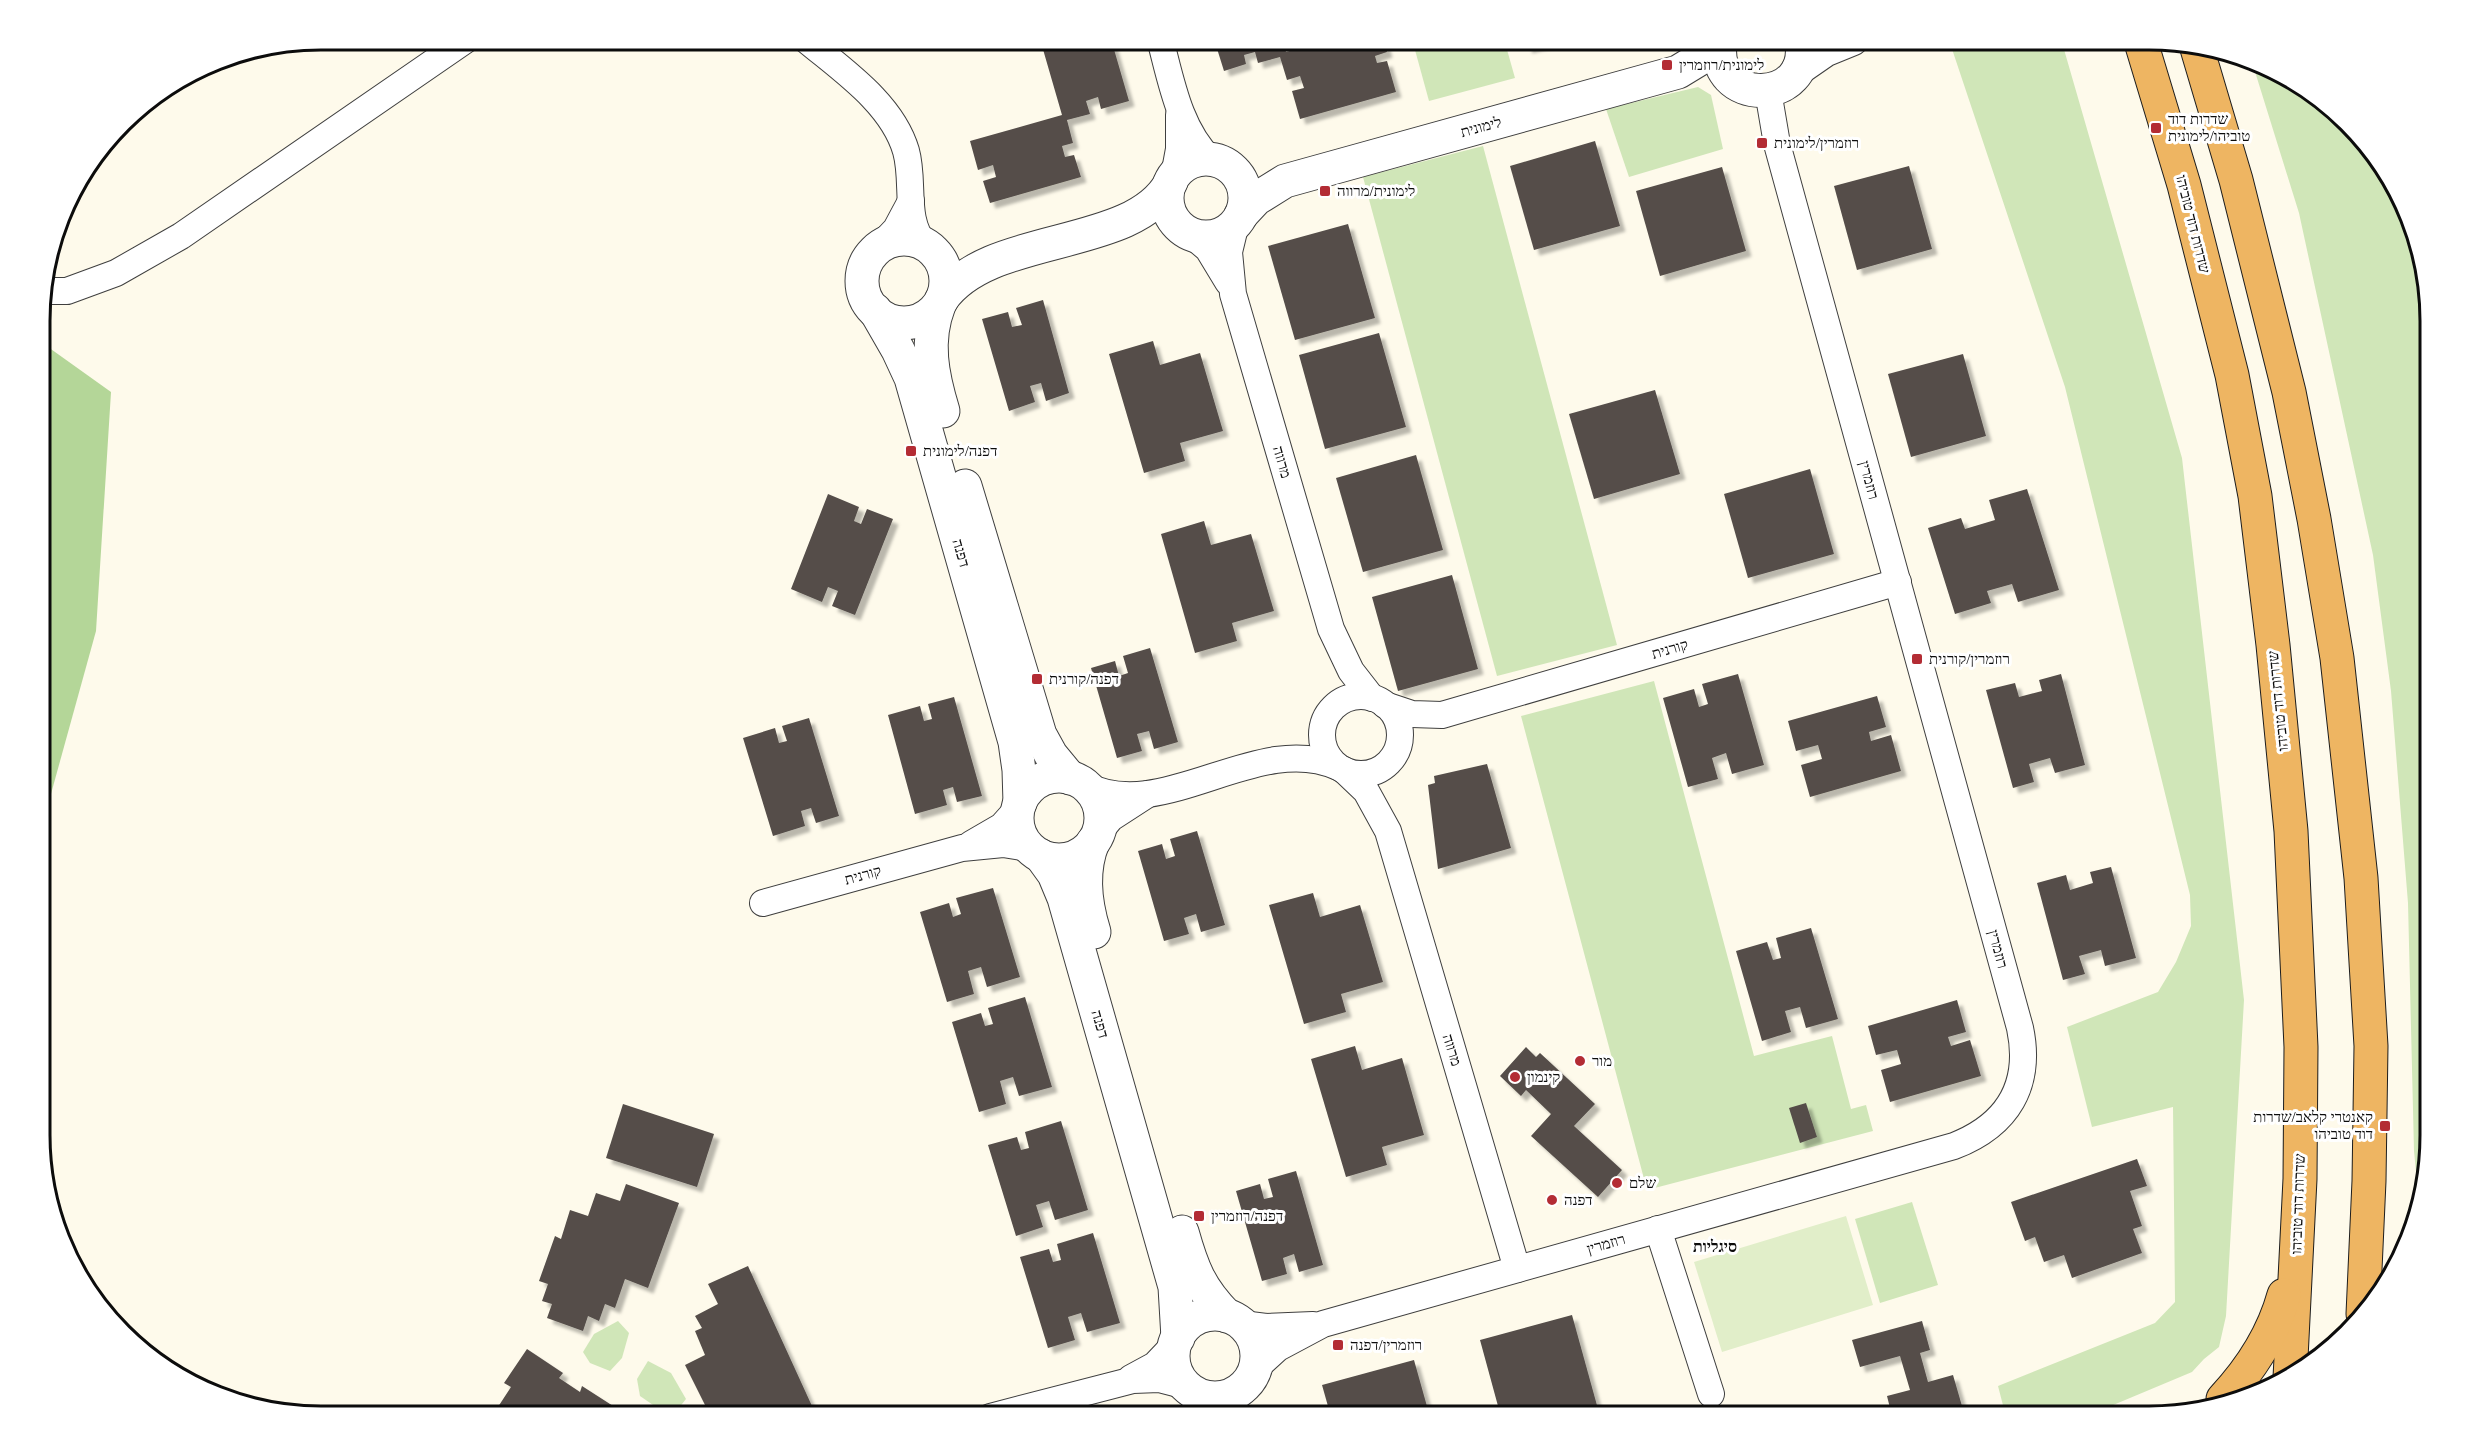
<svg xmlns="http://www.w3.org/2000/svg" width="2469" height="1456" font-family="'Times New Roman','Noto Sans Hebrew',serif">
  <defs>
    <filter id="shadow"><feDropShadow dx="5.5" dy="5.5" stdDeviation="1.5" flood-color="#0004"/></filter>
  </defs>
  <rect width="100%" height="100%" fill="#fefaeb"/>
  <g fill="#d0e6b8">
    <path d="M1412,39H1504L1515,78L1429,101Z"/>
    <path d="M2061,39L2182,458L2244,1000L2226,1316L2219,1347L2204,1359L2192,1372L2087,1416H1990L2005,1413L1998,1386L2155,1323L2175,1302L2173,1107L2092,1127L2067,1027L2158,992L2176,962L2191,926L2190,895L2065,387L1949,40Z"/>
    <path d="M2252,62L2289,77L2383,165L2415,231L2429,302V1153L2418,1192L2414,1151L2408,903L2391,691L2373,555L2299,213Z"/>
    <path d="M1698,87L1711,95L1723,149L1629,177L1606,109Z"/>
    <path d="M1483,146L1617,645L1497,676L1363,177Z"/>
    <path d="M1654,681L1754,1056L1832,1036L1851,1109L1866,1105L1873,1131L1647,1190L1521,716Z"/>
    <path d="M1912,1202L1938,1285L1880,1303L1855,1219Z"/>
    <path d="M618,1321L629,1333L622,1358L610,1371L590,1363L583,1352L594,1334Z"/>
    <path d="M648,1361L671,1373L686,1399L674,1414L656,1407L640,1396L637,1379Z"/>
  </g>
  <path fill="#b4d698" d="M41,342L111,392L96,631L41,830Z"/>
  <path fill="#e1eec9" d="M1846,1216L1873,1305L1722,1352L1694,1262Z"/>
  <g fill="#544d49" filter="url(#shadow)">
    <path d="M1040,39H1111L1129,101L1101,109L1098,97L1086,101L1090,114L1067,120L1073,143L1062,146L1065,157L1074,155L1081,177L990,203L983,181L996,177L993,165L978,170L970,141L1062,115Z"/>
    <path d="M1214,39H1282L1286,52L1332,39H1383L1387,52L1375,56L1377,63L1387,61L1396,92L1300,119L1292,91L1304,88L1300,76L1287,80L1280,57L1258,63L1255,52L1244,55L1246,64L1224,71Z"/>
    <path d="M1525,39H1557V40L1527,48Z"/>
    <path d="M1595,141L1620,226L1534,250L1510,166Z"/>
    <path d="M1909,166L1932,249L1857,270L1834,186Z"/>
    <path d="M1722,167L1746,251L1660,276L1636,191Z"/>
    <path d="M1348,224L1375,318L1295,340L1268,246Z"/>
    <path d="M1043,300L1069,393L1046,401L1041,383L1030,386L1035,402L1009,411L982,319L1008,312L1012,327L1022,325L1016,308Z"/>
    <path d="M1379,333L1406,427L1325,449L1299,355Z"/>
    <path d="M1153,341L1160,365L1200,353L1223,431L1180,443L1185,461L1144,473L1109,354Z"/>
    <path d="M1963,354L1986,436L1911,457L1888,374Z"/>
    <path d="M1655,390L1680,474L1594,499L1569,414Z"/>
    <path d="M1416,455L1443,550L1363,572L1336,478Z"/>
    <path d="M1810,469L1834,554L1748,578L1724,494Z"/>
    <path d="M2027,489L2059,590L2018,602L2012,584L1987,591L1991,603L1955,614L1928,528L1961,518L1965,529L1995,520L1989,500Z"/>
    <path d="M828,494L859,507L854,521L861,524L867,509L893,519L855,615L832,606L838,591L828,587L822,602L791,589Z"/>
    <path d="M1204,521L1211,545L1251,534L1274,611L1232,623L1237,641L1195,653L1161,534Z"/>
    <path d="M1452,575L1478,669L1398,691L1372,597Z"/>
    <path d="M1150,648L1178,742L1154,749L1149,731L1137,734L1142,751L1117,758L1091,668L1115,661L1119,676L1128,673L1123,656Z"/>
    <path d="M1738,674L1764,765L1732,774L1726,753L1712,758L1718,779L1688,787L1663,698L1694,689L1699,707L1708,704L1702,684Z"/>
    <path d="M2061,674L2085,765L2055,773L2050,758L2029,764L2034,782L2013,788L1986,690L2015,683L2019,697L2042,691L2039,680Z"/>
    <path d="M1877,696L1886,727L1869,732L1871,741L1891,735L1901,771L1810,797L1801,765L1822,759L1818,745L1796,751L1788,721Z"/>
    <path d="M954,697L982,796L957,802L953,787L943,790L947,805L915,814L888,715L920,706L924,721L932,719L928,704Z"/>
    <path d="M809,718L839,816L816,823L811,808L801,811L805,826L773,836L743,738L775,728L779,743L787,741L782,726Z"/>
    <path d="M1487,764L1511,848L1438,869L1428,785L1435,783L1434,776Z"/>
    <path d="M1197,831L1225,925L1201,932L1196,914L1184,918L1189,934L1164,941L1138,851L1162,844L1166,859L1175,856L1170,839Z"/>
    <path d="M2111,867L2136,958L2105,966L2101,950L2079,956L2085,974L2063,980L2037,883L2066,875L2070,890L2093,883L2090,872Z"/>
    <path d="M993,888L1020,977L987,987L981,967L968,971L974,994L947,1002L920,912L949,903L953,917L961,914L956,898Z"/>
    <path d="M1313,893L1320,917L1360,905L1383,982L1341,994L1346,1012L1304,1024L1269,905Z"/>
    <path d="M1811,928L1838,1019L1806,1028L1800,1007L1785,1011L1791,1032L1762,1041L1736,951L1767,942L1773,960L1781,958L1776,938Z"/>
    <path d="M1025,997L1052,1087L1019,1096L1013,1077L1000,1081L1006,1104L979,1112L952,1022L981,1013L985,1026L993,1024L988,1008Z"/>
    <path d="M1957,1000L1966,1032L1948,1037L1951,1046L1970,1040L1981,1076L1890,1102L1881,1070L1901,1064L1897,1050L1876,1055L1868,1026Z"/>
    <path d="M1355,1046L1362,1070L1402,1058L1424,1135L1382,1147L1387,1165L1346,1177L1311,1059Z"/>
    <path d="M1526,1047L1536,1057L1540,1053L1595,1104L1574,1126L1622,1170L1598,1197L1531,1136L1551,1114L1526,1090L1521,1096L1500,1076Z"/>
    <path d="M1806,1103L1817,1137L1800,1143L1789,1108Z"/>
    <path d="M623,1104L714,1134L697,1187L606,1158Z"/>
    <path d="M1061,1121L1088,1210L1055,1220L1049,1201L1036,1205L1043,1227L1016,1236L988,1145L1017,1137L1021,1150L1029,1148L1025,1132Z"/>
    <path d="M2137,1159L2147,1186L2130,1191L2142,1226L2133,1229L2142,1253L2072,1278L2064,1255L2044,1262L2035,1237L2025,1241L2011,1202Z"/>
    <path d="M1296,1171L1323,1265L1299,1272L1294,1254L1283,1258L1287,1274L1262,1281L1236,1191L1260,1184L1264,1199L1273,1197L1268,1179Z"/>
    <path d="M626,1184L679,1203L648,1288L625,1279L615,1308L605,1304L599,1321L588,1316L583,1331L547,1318L552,1304L542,1301L548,1284L539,1281L555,1236L561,1239L570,1210L588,1216L596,1193L620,1201Z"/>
    <path d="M1093,1233L1120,1323L1087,1332L1081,1313L1068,1317L1075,1340L1048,1348L1020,1257L1049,1249L1053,1262L1061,1260L1057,1244Z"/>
    <path d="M748,1266L817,1417H720L713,1408L707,1409L685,1365L705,1355L695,1331L702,1328L695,1316L718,1304L708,1284Z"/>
    <path d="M1572,1315L1598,1409L1571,1417H1501L1480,1340Z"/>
    <path d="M1922,1321L1930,1350L1920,1353L1928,1382L1953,1375L1962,1406L1924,1416H1892L1887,1396L1910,1390L1900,1356L1860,1367L1852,1340Z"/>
    <path d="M527,1349L563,1373L559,1378L580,1392L582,1386L624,1413L621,1417H500L494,1413L511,1387L504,1383Z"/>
    <path d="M1414,1360L1430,1417H1331L1322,1385Z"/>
  </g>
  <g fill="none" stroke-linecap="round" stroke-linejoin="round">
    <defs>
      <g id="minor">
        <path d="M805,39C842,70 892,103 906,151C915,183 903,219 925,245"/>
        <path d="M1160,39C1171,80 1179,129 1211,160"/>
        <path d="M1174,176L1179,149V115"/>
        <path d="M1236,223L1229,252L1233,294L1331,629L1351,671L1372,698"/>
        <path d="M1189,233L1208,249L1228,282"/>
        <path d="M879,247L896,229L911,201"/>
        <path d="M41,291H67L116,273L181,236L467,39"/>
        <circle cx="1361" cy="735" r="39"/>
        <path d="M1385,705L1412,714L1442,715L1898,582"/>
        <path d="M1344,770L1366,791L1388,831L1517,1269"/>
        <path d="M1083,784C1162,827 1257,730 1338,767"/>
        <path d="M1096,836L1111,818L1148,794"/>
        <path d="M971,844L1002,826L1018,808"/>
        <path d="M763,903L962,848L1003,844L1029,848"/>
        <path d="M1658,1229L1711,1394"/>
        <path d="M1242,1324L1266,1327L1313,1325"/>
        <path d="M1256,1368L1278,1348L1323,1324L1954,1146C2008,1125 2032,1085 2020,1028L1777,144L1768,91"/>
        <path d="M1131,1378L1155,1365L1175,1344"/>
        <path d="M990,1417L1133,1380L1159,1379L1186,1386"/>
      </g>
      <g id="tertiary">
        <path d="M1721,39C1706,108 1816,107 1801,39"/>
        <path d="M1799,68L1825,50L1852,39"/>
        <circle cx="1206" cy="198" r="39"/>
        <path d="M1241,215L1256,199L1285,181L1678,72L1701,58L1718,39"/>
        <circle cx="904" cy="281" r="42"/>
        <path d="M942,299C990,231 1133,252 1171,182"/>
        <path d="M939,305C925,341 932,375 943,411"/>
        <path d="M875,310L898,350L911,378L1015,742L1019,770L1020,803"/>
        <path d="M965,486L1040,735L1051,755L1070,778"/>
        <circle cx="1059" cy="818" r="42"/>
        <path d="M1093,842C1081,871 1085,903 1094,932"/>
        <path d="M1041,856L1054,874L1064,898L1175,1287L1178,1338"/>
        <path d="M1182,1232C1192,1268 1200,1289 1227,1316"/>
        <circle cx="1215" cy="1356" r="42"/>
      </g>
      <g id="trunk">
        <path d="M2140,39L2184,185L2232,375L2255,496L2273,645L2291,831L2301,1047L2300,1179L2290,1378"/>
        <path d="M2196,45L2236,180L2289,392L2314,519L2337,658L2361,878L2371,1046L2369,1181L2363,1314"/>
        <path d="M2223,1399C2251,1369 2273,1335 2284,1295"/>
      </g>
    </defs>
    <use href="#minor" stroke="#3f3f3f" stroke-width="28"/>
    <use href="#tertiary" stroke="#3f3f3f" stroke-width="35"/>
    <use href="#trunk" stroke="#1d1d1d" stroke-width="35"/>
    <use href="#minor" stroke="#fff" stroke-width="26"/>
    <use href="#tertiary" stroke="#fff" stroke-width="33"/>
    <use href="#trunk" stroke="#eeb562" stroke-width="33"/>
  </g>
  <g fill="#b32c34" stroke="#fff" stroke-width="2">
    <rect x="1661" y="59" width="12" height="12" rx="3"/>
    <rect x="2150" y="122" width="12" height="12" rx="3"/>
    <rect x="1756" y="137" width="12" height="12" rx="3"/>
    <rect x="1319" y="185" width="12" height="12" rx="3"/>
    <rect x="905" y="445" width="12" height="12" rx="3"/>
    <rect x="1911" y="653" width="12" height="12" rx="3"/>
    <rect x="1031" y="673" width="12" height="12" rx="3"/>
    <circle cx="1580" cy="1061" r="6"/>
    <circle cx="1515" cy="1077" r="6"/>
    <rect x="2379" y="1120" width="12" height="12" rx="3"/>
    <circle cx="1617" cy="1183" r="6"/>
    <circle cx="1552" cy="1200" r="6"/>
    <rect x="1193" y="1210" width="12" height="12" rx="3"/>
    <rect x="1332" y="1339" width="12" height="12" rx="3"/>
  </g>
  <g text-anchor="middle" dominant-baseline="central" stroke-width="6" stroke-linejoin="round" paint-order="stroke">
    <g font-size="15" fill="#0c0c0c" stroke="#fff" text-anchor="start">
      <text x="1679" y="65">לימונית/רוזמרין</text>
      <text x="2168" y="119">שדרות דוד<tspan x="2168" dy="17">טוביהו/לימונית</tspan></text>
      <text x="1774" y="143">רוזמרין/לימונית</text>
      <text x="1337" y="191">לימונית/מרווה</text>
      <text x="923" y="451">דפנה/לימונית</text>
      <text x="1929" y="659">רוזמרין/קורנית</text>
      <text x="1049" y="679">דפנה/קורנית</text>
      <text x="1592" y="1061">מור</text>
      <text x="1527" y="1077">קינמון</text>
      <text x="2373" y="1117" text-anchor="end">קאנטרי קלאב/שדרות<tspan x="2373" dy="17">דוד טוביהו</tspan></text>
      <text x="1629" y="1183">שלם</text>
      <text x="1564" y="1200">דפנה</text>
      <text x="1211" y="1216">דפנה/רוזמרין</text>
      <text x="1350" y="1345">רוזמרין/דפנה</text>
    </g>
    <g font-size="15" fill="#0c0c0c" stroke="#fff">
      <text transform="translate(1481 127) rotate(-15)">לימונית</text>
      <text transform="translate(2193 224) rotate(76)">שדרות דוד טוביהו</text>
      <text transform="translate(1282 462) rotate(74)">מרווה</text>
      <text transform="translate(1869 480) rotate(75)">רוזמרין</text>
      <text transform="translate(961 553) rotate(74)">דפנה</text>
      <text transform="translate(1670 649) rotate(-16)">קורנית</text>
      <text transform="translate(2278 701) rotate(-96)">שדרות דוד טוביהו</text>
      <text transform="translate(863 875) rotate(-15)">קורנית</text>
      <text transform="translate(1998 949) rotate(75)">רוזמרין</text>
      <text transform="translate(1100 1024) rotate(74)">דפנה</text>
      <text transform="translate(1452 1050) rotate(73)">מרווה</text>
      <text transform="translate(2298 1204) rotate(-88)">שדרות דוד טוביהו</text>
      <text transform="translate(1606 1244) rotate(-16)">רוזמרין</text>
    </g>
    <g font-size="16" font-weight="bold" fill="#0c0c0c" stroke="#fff">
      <text x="1715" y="1246">סיגליות</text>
    </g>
  </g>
  <path d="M0 0H2469V1456H0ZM321 50H2149A271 271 0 0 1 2420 321V1135A271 271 0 0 1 2149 1406H321A271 271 0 0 1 50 1135V321A271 271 0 0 1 321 50Z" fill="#fff" fill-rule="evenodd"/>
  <path fill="none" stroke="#0c0c0c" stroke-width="3" d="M321 50H2149A271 271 0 0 1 2420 321V1135A271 271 0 0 1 2149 1406H321A271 271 0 0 1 50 1135V321A271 271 0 0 1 321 50Z"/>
</svg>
